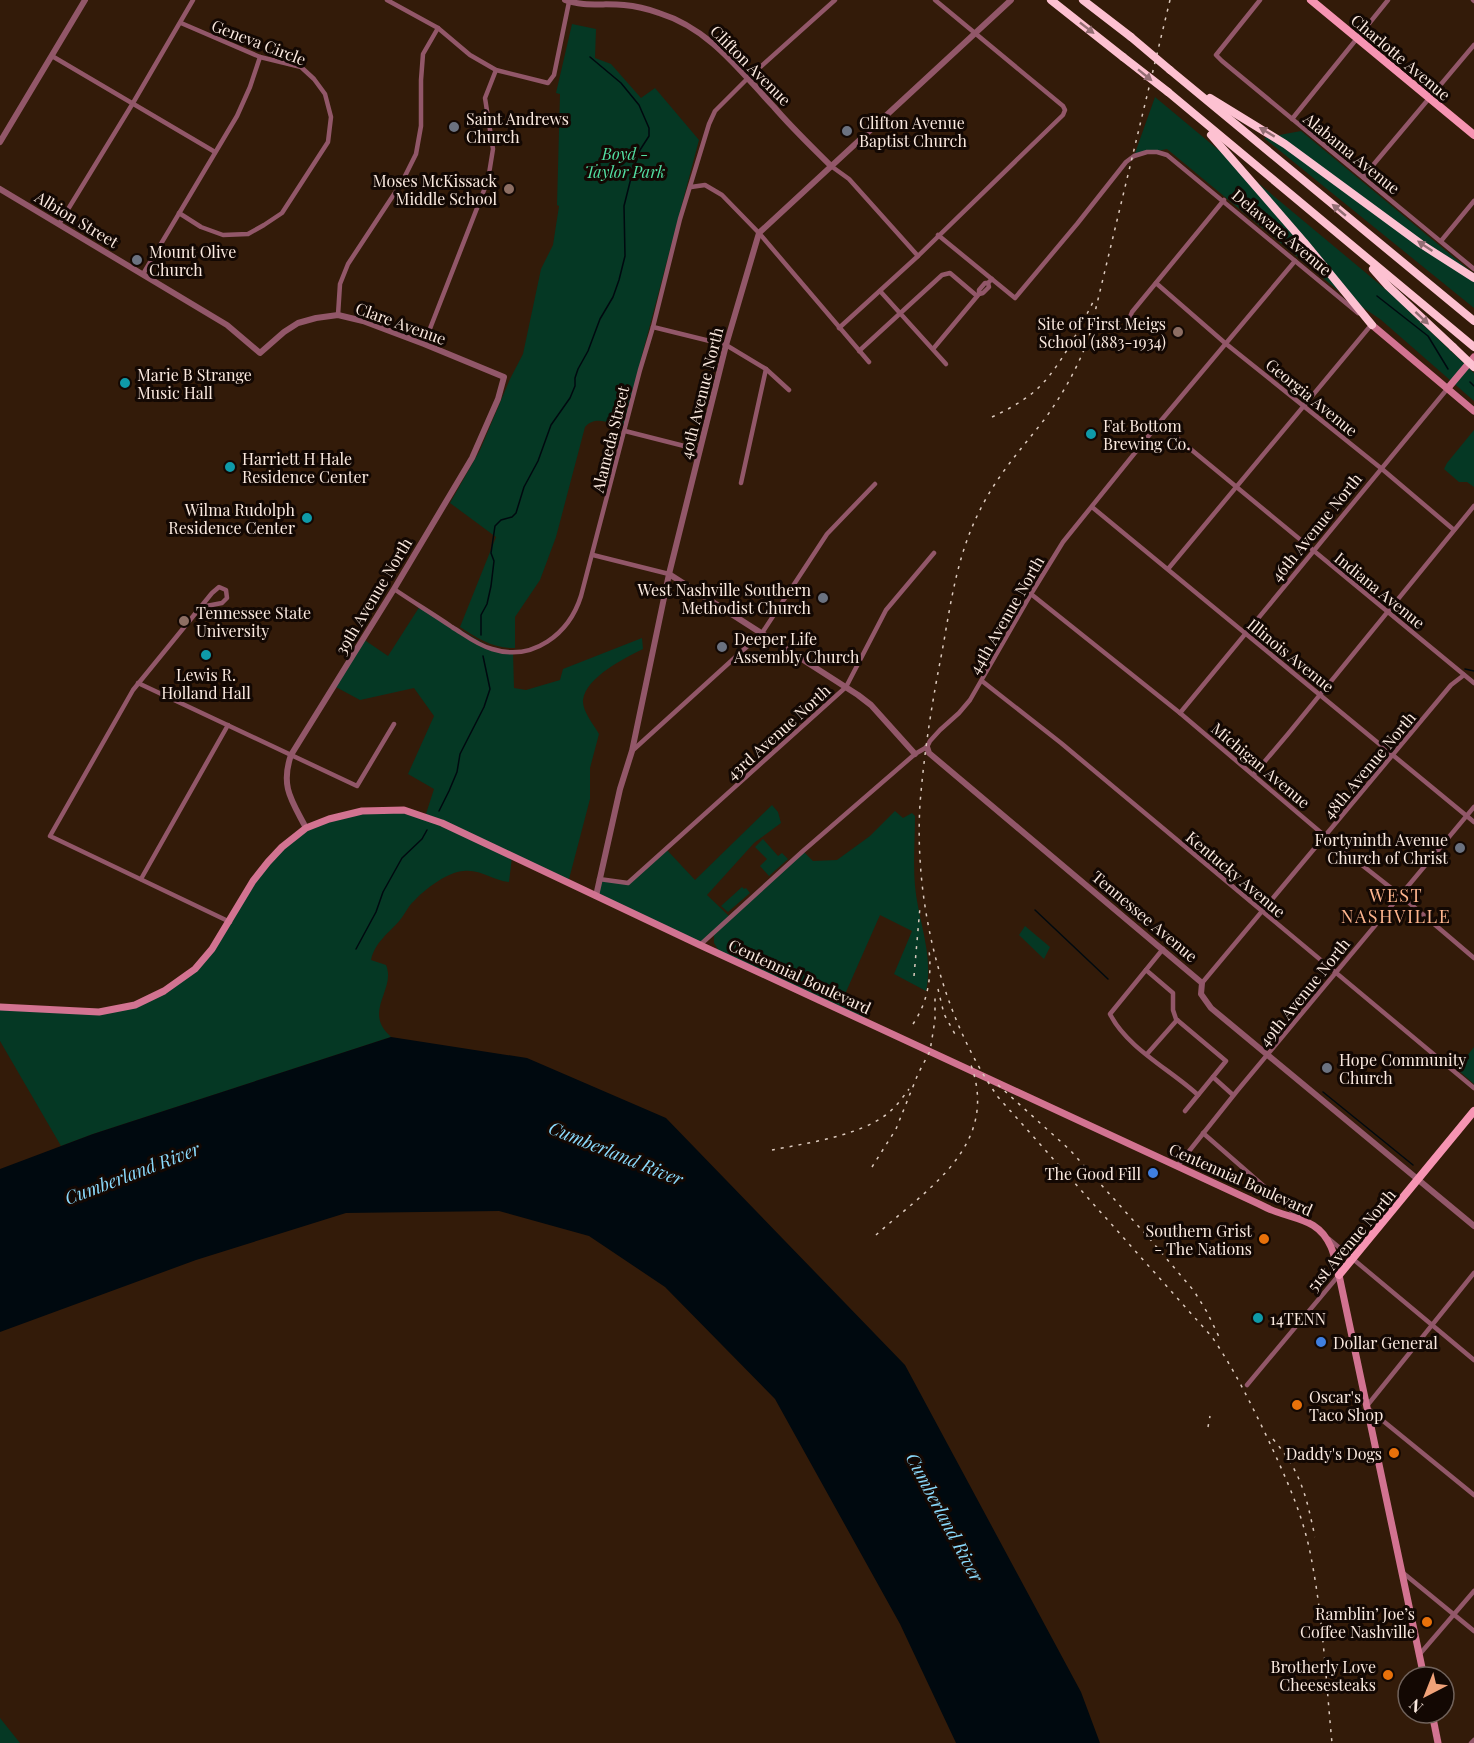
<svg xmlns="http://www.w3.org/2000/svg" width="1474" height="1743" font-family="'Playfair Display',serif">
  <rect width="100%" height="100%" fill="#331b09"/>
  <g fill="#053824">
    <path d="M572,24L596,29L595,58L611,64L641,98L655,88L699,140L623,427C610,423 595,415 585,427L556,537L540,580L515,617V648C494,649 477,638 460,627L496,537L450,503L480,450L510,379L523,354L541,269L553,245L559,206L557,205L560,94L556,93Z"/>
    <path d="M1155,97L1390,293L1474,373V401L1380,319L1341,293L1167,149L1134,156Z"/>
    <path d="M1301,131L1474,274V308L1264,138Z"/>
    <path d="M1474,430V487L1467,482H1459L1444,469L1447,463Z"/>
    <path d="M420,606L493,649L513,652L514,688L526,690L560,680L563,669L642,638L643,649C625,658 586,677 583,700C582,711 594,725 599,734L590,768V799L568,883L512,857L509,882C494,881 480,869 464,871C447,872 425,889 414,901C408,906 405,914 400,920C389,933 375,942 371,960L386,965C395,986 371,1005 382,1026C384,1030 388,1034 391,1037L93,1134L61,1146L0,1041V1007L99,1012L135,1005L195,969L261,870L306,828L362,811L404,810L425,817L434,789L408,774L434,716L414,688L360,700L334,686L363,639L388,656Z"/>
    <path d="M772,805L778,812L781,823L754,843L707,895L730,917L803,851L813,861L837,860L870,836L895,811L903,818L912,813L915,816C915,839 913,863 915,886C918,920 934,956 926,991L894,974L912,931L880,915L842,1001L867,1013L864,1020L719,951L714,943V932L700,945L596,896L599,879L628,883L666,849L695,880Z"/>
    <path d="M763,839L778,856L782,853L788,859L769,876L760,866L767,859L755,847Z"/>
    <path d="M742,887L744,889L746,888L750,893L728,912L721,906Z"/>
    <path d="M1025,926L1050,947L1044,959L1019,935Z"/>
    <path d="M1474,1047V1084L1457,1069Z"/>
    <path d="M0,1718L20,1743H0Z"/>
  </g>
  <path fill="#00090f" d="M391,1037L527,1058L666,1118L905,1365L1081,1692L1100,1743H956L900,1624L775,1399L665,1287L589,1236L499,1211L346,1213L196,1260L0,1332V1169L93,1134Z"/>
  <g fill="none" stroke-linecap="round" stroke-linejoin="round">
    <g stroke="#00090f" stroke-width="1.5">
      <path d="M1377,296L1428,336L1448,369"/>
      <path d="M1470,382L1474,386"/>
      <path d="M481,635V615L487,604L491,586L494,561L491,553L495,526L501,520L512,517L516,513L524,487L538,461L551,425L570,398L575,386V378L578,369L588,351L600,319L613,297L619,280L625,256L624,206L633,170L640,150L649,136V128L639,105L621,83L590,57"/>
      <path d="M1465,669L1474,671"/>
      <path d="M439,811L449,791L457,772L460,754L484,707L490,689L483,656"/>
      <path d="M1035,910L1108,979"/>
      <path d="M356,949L376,912L383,892L402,858L422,839L427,830"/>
      <path d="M1323,1092L1413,1165"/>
    </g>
    <g stroke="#925769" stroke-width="4.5">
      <path d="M387,0L438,28L470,55L496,70L548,83L554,75L569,2"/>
      <path d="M1260,0L1216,55L1222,61L1474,269"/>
      <path d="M1473,0L1474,1"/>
      <path d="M52,56L215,152"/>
      <path d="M1292,119L1388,0"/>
      <path d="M831,166L849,179L918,256"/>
      <path d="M1363,177L1474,45"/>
      <path d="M691,187L705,185L722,195L759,233L869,362"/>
      <path d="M179,213L201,227L223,235L248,234L264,225L282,213L328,142L331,117L325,94L314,79L301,67L260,57L181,23"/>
      <path d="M59,224L133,103L193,0"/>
      <path d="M938,235L1015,298L1077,224L1126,162L1134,156L1147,152H1157L1167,155L1358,313"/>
      <path d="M1441,241L1474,201"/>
      <path d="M143,274L237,116L250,87L260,57"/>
      <path d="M1156,283L1225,343L1382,469L1454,530"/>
      <path d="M880,291L946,364"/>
      <path d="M979,294V290L985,283H988"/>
      <path d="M338,315L340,284L348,264L402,182L416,154L421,126V80L423,54L438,28"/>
      <path d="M653,327L726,345L766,369L789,390"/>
      <path d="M1126,327L1132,312L1224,200"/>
      <path d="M839,328L918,256L1063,115L1065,110L1063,106L935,0"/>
      <path d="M424,344L488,180L493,149L485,98L496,70"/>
      <path d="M933,349L979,294L983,293L989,287L988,283L992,279"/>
      <path d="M859,351L942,275L950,273L977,296"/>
      <path d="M1159,423L1474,683"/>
      <path d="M625,431L700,450"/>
      <path d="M741,483L766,369"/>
      <path d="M1092,507L1474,822"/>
      <path d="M593,555L669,574"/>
      <path d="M1168,569L1372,324"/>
      <path d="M394,589C413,602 433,614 452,627C465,635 477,645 492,649C533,662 569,634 581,596L640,370L653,327L680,219L709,124L715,111L747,79L835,0"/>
      <path d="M1031,594L1180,713L1325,836L1400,895L1474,958"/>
      <path d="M201,607L222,603L227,598L226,590L219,587L212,593L133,690L50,836L230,922"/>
      <path d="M982,681L1061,743L1474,1088"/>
      <path d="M138,683L357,786L394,724"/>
      <path d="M1180,713L1448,388"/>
      <path d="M632,751L762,633L827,534L875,484"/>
      <path d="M1254,774L1288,734L1474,506"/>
      <path d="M141,879L228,725"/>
      <path d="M599,879L628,883L846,687L886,610L934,553"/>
      <path d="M700,945L803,851L915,754L927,747L930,741L940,730L959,713L970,700L1031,594L1063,542L1159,423L1295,261"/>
      <path d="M1163,949L1110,1014C1127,1048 1171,1070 1198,1095"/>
      <path d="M1146,970L1173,993V1010L1176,1019L1226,1061L1185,1111"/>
      <path d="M1202,983L1451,685L1464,675"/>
      <path d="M1147,1054L1177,1020"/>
      <path d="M1213,1077L1233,1095"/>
      <path d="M1203,1133L1298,1216"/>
      <path d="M1178,1165L1237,1091L1474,807"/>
      <path d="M1329,1239L1474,1360"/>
      <path d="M1474,1273L1366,1407L1474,1495"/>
      <path d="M1247,1385L1339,1275"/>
      <path d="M1402,1572L1474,1631"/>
      <path d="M1419,1655L1474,1591"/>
      <path d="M1471,1743L1474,1740"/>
    </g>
    <g stroke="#925769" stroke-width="6">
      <path d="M565,0C583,7 605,3 624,5C636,6 648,9 659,13C710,29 739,70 774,107C792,128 812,147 831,166"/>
      <path d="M0,142L85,0"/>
      <path d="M0,189L227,325L260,353L284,332L298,323L316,318L338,315L363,321L424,344L504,377L498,399L472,458L394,589L291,755C280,787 292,801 306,828"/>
      <path d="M669,574L858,695L871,705L915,754"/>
      <path d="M927,747L929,753L1202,983L1201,994L1211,1008L1474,1226"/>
      <path d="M596,896L620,789L632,751L669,574L726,345L759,233L1011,0"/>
    </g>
    <g stroke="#d27391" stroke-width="7">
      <path d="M1372,325L1474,411"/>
      <path d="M1448,388L1474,357"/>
      <path d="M0,1007L99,1012L135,1005L164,991L195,969L212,949L253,881L268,862L282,847L306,828L329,819L362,811L404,810L442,823L700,945L1259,1204C1265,1207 1271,1210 1277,1212C1300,1220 1320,1221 1331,1247C1335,1256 1336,1266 1339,1275L1424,1677"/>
      <path d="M1432,1713L1438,1743"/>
    </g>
    <g stroke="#f694b2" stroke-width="8">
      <path d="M1311,0L1474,135"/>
      <path d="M1339,1275L1474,1111"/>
    </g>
    <g stroke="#fdc1d1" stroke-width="8">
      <path d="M1051,0L1123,57"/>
      <path d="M1083,0L1131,37"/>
      <path d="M1170,70L1474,321"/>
      <path d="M1168,92L1474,347"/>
      <path d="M1210,98L1285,144L1421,244L1474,278"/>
      <path d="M1211,135L1304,242L1372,325"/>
      <path d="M1373,269L1388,286L1453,347"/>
    </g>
    <g stroke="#dccabe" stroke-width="1.5" stroke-dasharray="3 6" stroke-linecap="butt">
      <path d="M1170,0L1089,337C1078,367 1063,394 1044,420C1021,449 997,476 981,508C957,554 951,602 942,652C932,702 924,753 920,804C914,902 941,1016 998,1097L1212,1337C1234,1369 1250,1402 1267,1437C1285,1476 1303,1514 1311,1557C1323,1618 1326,1681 1332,1743"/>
      <path d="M992,417C1007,410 1022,402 1035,391C1059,370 1081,326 1095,298"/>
      <path d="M914,976L920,907"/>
      <path d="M938,989L944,1014L956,1036"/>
      <path d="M913,1024C928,1002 932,976 929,950"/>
      <path d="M998,1085L1070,1150L1149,1238L1194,1291L1207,1312L1221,1341"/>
      <path d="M772,1150C807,1143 859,1136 887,1114C896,1107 903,1097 909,1089"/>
      <path d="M872,1167L896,1129L918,1074L930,1051L935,1020V998"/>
      <path d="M876,1235C927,1189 1000,1146 971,1065"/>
      <path d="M1208,1427L1210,1416"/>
      <path d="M1273,1439C1302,1473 1306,1496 1315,1537"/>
    </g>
    <g stroke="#fdc1d1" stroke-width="8">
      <path d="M1131,37L1170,70"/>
      <path d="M1123,57L1168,92"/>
      <path d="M1453,347L1474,367"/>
    </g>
  </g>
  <defs><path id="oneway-solid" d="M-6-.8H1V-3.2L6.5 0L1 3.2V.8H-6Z" transform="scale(1.5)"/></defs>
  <g fill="#946e74">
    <use href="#oneway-solid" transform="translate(1087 28) rotate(38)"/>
    <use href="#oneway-solid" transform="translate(1145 75) rotate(39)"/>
    <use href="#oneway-solid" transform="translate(1267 132) rotate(-149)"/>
    <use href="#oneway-solid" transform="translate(1339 210) rotate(-140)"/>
    <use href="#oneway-solid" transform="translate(1425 246) rotate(-146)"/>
    <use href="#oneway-solid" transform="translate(1422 318) rotate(43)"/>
  </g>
  <g fill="#6b7280" stroke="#130803" stroke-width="2">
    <circle cx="454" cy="127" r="6"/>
    <circle cx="847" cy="131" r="6"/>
    <circle cx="137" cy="260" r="6"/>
    <circle cx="823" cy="598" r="6"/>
    <circle cx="722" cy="647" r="6"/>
    <circle cx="1460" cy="848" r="6"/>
    <circle cx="1327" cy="1068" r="6"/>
  </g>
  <g fill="#8d6e63" stroke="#130803" stroke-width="2">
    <circle cx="509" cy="189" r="6"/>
    <circle cx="1178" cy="332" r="6"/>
    <circle cx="184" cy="621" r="6"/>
  </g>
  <g fill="#0f9aa8" stroke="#130803" stroke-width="2">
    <circle cx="125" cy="383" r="6"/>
    <circle cx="1091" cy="434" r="6"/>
    <circle cx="230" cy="467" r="6"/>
    <circle cx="307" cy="518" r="6"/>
    <circle cx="206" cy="655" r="6"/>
    <circle cx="1258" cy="1318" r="6"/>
  </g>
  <g fill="#3f7fe0" stroke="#130803" stroke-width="2">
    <circle cx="1153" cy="1173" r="6"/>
    <circle cx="1321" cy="1342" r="6"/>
  </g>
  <g fill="#e8710a" stroke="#130803" stroke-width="2">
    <circle cx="1264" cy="1239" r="6"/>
    <circle cx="1297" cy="1405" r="6"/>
    <circle cx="1394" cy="1453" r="6"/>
    <circle cx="1427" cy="1622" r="6"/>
    <circle cx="1388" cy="1675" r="6"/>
  </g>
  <g text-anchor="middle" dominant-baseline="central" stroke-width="6" stroke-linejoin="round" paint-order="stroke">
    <g font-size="16" fill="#fbeae0" stroke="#130803">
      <text transform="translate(259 42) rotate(21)">Geneva Circle</text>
      <text transform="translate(1401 57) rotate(40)">Charlotte Avenue</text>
      <text transform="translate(751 65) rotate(45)">Clifton Avenue</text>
      <text transform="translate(1352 153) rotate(39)">Alabama Avenue</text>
      <text transform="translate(77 219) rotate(31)">Albion Street</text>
      <text transform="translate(1282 232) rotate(40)">Delaware Avenue</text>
      <text transform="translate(401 323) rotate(20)">Clare Avenue</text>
      <text transform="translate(701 393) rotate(-76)">40th Avenue North</text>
      <text transform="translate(1312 397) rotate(39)">Georgia Avenue</text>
      <text transform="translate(610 439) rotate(-76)">Alameda Street</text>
      <text transform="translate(1316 527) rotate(-51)">46th Avenue North</text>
      <text transform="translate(1380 590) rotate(39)">Indiana Avenue</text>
      <text transform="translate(373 596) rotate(-59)">39th Avenue North</text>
      <text transform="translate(1006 615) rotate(-60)">44th Avenue North</text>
      <text transform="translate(1291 655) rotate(39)">Illinois Avenue</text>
      <text transform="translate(778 732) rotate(-42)">43rd Avenue North</text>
      <text transform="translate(1261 765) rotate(40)">Michigan Avenue</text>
      <text transform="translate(1369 765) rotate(-50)">48th Avenue North</text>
      <text transform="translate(1236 874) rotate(40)">Kentucky Avenue</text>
      <text transform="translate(1145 916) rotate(40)">Tennessee Avenue</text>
      <text transform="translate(800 976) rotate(25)">Centennial Boulevard</text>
      <text transform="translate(1304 992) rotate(-51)">49th Avenue North</text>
      <text transform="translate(1241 1179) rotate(24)">Centennial Boulevard</text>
      <text transform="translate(1351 1240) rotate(-50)">51st Avenue North</text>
    </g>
    <g font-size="16" fill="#fbeae0" stroke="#130803" text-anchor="start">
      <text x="466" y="118">Saint Andrews<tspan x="466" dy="18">Church</tspan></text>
      <text x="859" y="122">Clifton Avenue<tspan x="859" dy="18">Baptist Church</tspan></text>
      <text x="497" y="180" text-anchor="end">Moses McKissack<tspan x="497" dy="18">Middle School</tspan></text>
      <text x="149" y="251">Mount Olive<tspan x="149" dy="18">Church</tspan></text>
      <text x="1166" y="323" text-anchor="end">Site of First Meigs<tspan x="1166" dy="18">School (1883-1934)</tspan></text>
      <text x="137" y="374">Marie B Strange<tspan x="137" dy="18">Music Hall</tspan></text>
      <text x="1103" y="425">Fat Bottom<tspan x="1103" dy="18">Brewing Co.</tspan></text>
      <text x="242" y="458">Harriett H Hale<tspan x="242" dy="18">Residence Center</tspan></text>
      <text x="295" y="509" text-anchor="end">Wilma Rudolph<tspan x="295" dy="18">Residence Center</tspan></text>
      <text x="811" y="589" text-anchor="end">West Nashville Southern<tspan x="811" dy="18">Methodist Church</tspan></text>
      <text x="196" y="612">Tennessee State<tspan x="196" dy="18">University</tspan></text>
      <text x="734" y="638">Deeper Life<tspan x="734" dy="18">Assembly Church</tspan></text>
      <text x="206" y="674" text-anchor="middle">Lewis R.<tspan x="206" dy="18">Holland Hall</tspan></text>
      <text x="1448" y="839" text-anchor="end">Fortyninth Avenue<tspan x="1448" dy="18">Church of Christ</tspan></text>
      <text x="1339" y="1059">Hope Community<tspan x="1339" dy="18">Church</tspan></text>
      <text x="1141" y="1173" text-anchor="end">The Good Fill</text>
      <text x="1252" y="1230" text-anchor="end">Southern Grist<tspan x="1252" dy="18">- The Nations</tspan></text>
      <text x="1270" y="1318">14TENN</text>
      <text x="1333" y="1342">Dollar General</text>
      <text x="1309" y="1396">Oscar's<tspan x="1309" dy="18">Taco Shop</tspan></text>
      <text x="1382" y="1453" text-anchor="end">Daddy's Dogs</text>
      <text x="1415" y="1613" text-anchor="end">Ramblin’ Joe’s<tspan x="1415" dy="18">Coffee Nashville</tspan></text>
      <text x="1376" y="1666" text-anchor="end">Brotherly Love<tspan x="1376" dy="18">Cheesesteaks</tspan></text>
    </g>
    <g font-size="16" font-style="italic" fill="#52e0a3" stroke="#130803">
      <text x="625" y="153">Boyd -<tspan x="625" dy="18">Taylor Park</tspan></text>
    </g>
    <g font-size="18" letter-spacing="1.5" fill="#feb58e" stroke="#130803">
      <text x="1396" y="895">WEST<tspan x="1396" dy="21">NASHVILLE</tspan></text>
    </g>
    <g font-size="18" font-style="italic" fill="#8bdafc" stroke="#130803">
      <text transform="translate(616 1153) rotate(22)">Cumberland River</text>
      <text transform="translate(132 1173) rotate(-21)">Cumberland River</text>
      <text transform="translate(945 1517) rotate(62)">Cumberland River</text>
    </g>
  </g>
  <g transform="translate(1426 1695) rotate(222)"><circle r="28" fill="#130803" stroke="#70625b" stroke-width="1.5"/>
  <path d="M0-4.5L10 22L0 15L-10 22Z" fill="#f0a279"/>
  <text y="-9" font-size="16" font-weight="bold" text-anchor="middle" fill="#fbeae0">N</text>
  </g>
</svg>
